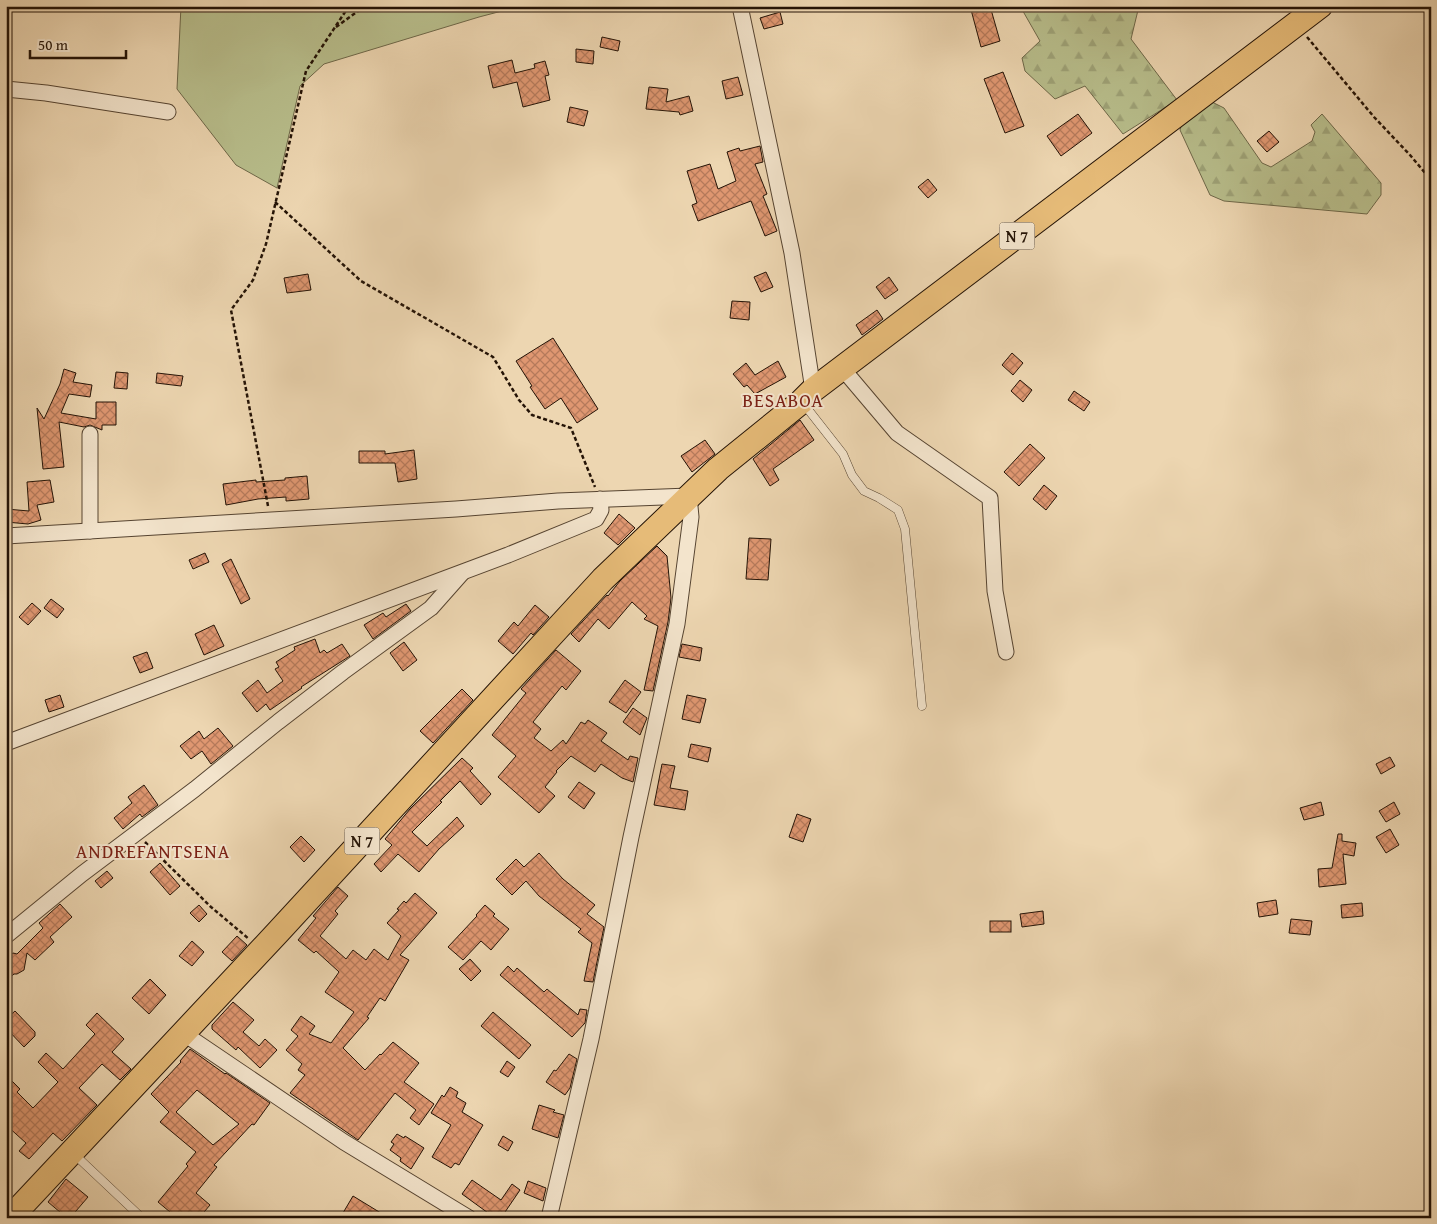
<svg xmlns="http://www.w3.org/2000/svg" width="1437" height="1224" font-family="'Gentium Book Plus',serif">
  <defs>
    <pattern id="forest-firs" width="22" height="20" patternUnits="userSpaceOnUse" patternTransform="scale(1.25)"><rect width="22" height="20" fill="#b8be8c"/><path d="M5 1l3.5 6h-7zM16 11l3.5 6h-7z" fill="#9ea277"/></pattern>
    <pattern id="building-cross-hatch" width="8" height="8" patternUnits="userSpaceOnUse" patternTransform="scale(1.25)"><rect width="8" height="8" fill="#df9771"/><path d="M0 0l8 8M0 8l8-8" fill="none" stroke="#b57a5b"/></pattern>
  </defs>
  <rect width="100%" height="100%" fill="#edd6b1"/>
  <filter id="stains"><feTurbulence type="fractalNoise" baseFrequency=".004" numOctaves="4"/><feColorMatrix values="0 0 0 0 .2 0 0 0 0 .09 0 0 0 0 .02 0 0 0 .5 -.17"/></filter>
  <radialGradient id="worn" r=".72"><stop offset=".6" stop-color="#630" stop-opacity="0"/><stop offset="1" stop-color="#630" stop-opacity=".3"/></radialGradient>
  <path fill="#b8be8c" stroke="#6e6849" d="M181,6H521L479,17L324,64L300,86L277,188L236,165L177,89Z"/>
  <g fill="url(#forest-firs)" stroke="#6e6849">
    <path d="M1020,6H1139L1131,39L1177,100L1123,134L1085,86L1055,99L1025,71L1022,58L1040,41Z"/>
    <path d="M1212,102L1224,108L1262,163L1271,167L1312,141L1315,132L1311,125L1322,114L1381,183V195L1367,214L1224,201L1210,195L1180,130L1182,123Z"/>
  </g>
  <g fill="url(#building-cross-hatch)" stroke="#241306" fill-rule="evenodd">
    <path d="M970,6H990L1000,41L981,47Z"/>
    <path d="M780,12L783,24L764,29L760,18Z"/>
    <path d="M602,37L620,41L618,51L600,47Z"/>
    <path d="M576,49L594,51L593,64L576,62Z"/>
    <path d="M512,60L515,73L535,68L534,64L545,61L549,75L545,76L550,100L523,107L517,82L493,88L488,66Z"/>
    <path d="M1003,72L1024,126L1005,133L984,79Z"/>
    <path d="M738,77L743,95L726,99L722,81Z"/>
    <path d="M649,87L668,89L666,102L689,96L693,111L680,115L679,112L646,109Z"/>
    <path d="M570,107L588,111L584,126L567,122Z"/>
    <path d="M1078,114L1092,133L1061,156L1047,136Z"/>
    <path d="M1269,131L1279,142L1267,152L1257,141Z"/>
    <path d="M760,146L763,162L755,164L767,194L763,196L777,231L765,236L751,201L698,221L692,205L697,203L687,171L710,164L718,189L736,181L727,152L739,148L740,151Z"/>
    <path d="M928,179L937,190L928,198L918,187Z"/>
    <path d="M766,272L773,287L761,292L754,277Z"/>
    <path d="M308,274L311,290L287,293L284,278Z"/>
    <path d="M889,277L898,290L885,299L876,287Z"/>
    <path d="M732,301L750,302L749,320L730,318Z"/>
    <path d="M877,310L883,319L862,335L856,325Z"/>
    <path d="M553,338L598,409L577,423L561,398L545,409L530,387L532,386L516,361Z"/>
    <path d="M1012,353L1023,363L1013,375L1002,365Z"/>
    <path d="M778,361L786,377L755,394L747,385L744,387L733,374L746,363L755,375Z"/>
    <path d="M64,369L76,373L73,382L92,385L90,397L69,394L61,413L96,419V402H116V425H102V430L90,425L84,427L59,422L64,467L43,469L37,408L44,419L60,384Z"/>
    <path d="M116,372L128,373L127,389L114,388Z"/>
    <path d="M157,373L183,376L181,386L156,383Z"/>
    <path d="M1020,380L1032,390L1023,402L1011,391Z"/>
    <path d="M1074,391L1090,402L1084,411L1068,400Z"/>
    <path d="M800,420L814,440L773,469L779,480L770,486L753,459Z"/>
    <path d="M705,440L715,454L692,472L681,456Z"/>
    <path d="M1030,444L1045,458L1019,486L1004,472Z"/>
    <path d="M414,450L417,479L398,482L395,463H359V451H385V454Z"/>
    <path d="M307,476L309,499L286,501V497L258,499L226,505L223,484L256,480V482L285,480V478Z"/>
    <path d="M50,480L54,502L37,505L41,520L28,524L6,522V509L29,511L27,482Z"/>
    <path d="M1044,485L1057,496L1046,510L1033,499Z"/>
    <path d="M619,514L635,528L618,545L604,533Z"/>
    <path d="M749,538L771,539L768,580L746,579Z"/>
    <path d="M657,546L667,556L671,598L668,622L653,691L644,690L658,626L644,619L647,616L632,602L609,629L598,619L579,642L571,634L607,595L608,596L620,581Z"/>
    <path d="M205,553L209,562L193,569L189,560Z"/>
    <path d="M231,559L250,599L241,604L222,564Z"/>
    <path d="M51,599L64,609L57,618L44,608Z"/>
    <path d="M32,603L41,611L28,625L19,617Z"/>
    <path d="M406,604L411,611L373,639L364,625L383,613L386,617Z"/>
    <path d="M535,605L549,617L533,635L531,633L513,654L498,641L514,622L518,626Z"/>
    <path d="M214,625L224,646L204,655L195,634Z"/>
    <path d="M315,639L320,653L324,650L327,653L342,644L350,656L301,687L302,688L270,710L266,704L257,712L242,693L258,680L267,693L283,681L275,669L279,667L276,662L295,650L294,647Z"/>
    <path d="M404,642L417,660L403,671L390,653Z"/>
    <path d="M682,644L702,648L700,661L679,657Z"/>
    <path d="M556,650L581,671L566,690L562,686L533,722L541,729L534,738L551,751L563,740L566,744L581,722L585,724L588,720L607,733L601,741L628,760L630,756L638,758L633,782L622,778L601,764L595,772L571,756L556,771L557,772L545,787L555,796L539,813L498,777L516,756L492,735L526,693L521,689Z"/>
    <path d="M147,652L153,668L140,673L133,657Z"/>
    <path d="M625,680L641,692L626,713L609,702Z"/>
    <path d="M462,689L473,700L433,743L420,731Z"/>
    <path d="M60,695L64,707L49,712L45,700Z"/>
    <path d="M687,695L706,699L700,723L682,719Z"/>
    <path d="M633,708L647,718L640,735L623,722Z"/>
    <path d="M218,728L233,746L211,764L202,751L191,759L180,746L199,731L204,739Z"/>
    <path d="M691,744L711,748L708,762L688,757Z"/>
    <path d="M1390,757L1395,766L1381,774L1376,764Z"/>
    <path d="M462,758L473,768L470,771L491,794L481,805L460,781L440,801L442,802L412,832L427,846L457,817L464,826L439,849L419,872L398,854L381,872L374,864L392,845L385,839L410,809Z"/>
    <path d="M662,764L675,766L670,788L688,791L685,810L654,805Z"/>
    <path d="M579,782L595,793L584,809L568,797Z"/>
    <path d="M144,785L158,805L142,817L140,814L123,829L114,818L132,803L128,797Z"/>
    <path d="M1321,802L1324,815L1304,820L1300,808Z"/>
    <path d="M1394,802L1400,814L1386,822L1379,811Z"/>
    <path d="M797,814L811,819L803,842L789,837Z"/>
    <path d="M1390,829L1399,845L1386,853L1376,837Z"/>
    <path d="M1338,834H1342V841L1356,843L1354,856L1343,854L1346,884L1319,887L1318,869L1332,868Z"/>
    <path d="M301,836L315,850L304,862L290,847Z"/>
    <path d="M539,853L563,879L595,905L587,914L604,927L593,982L584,981L592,943L578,932L581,929L539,896L526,881L512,895L496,879L516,859L524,867Z"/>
    <path d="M160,863L180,886L170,895L150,872Z"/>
    <path d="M107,871L113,878L101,888L95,881Z"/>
    <path d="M338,887L348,896L335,911L338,914L320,936L346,959L353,950L366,960L374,949L388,960L401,936L387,923L399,910L397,909L404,901L406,903L415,893L437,913L400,955L409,960L385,1001L380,998L367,1017L369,1018L343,1048L365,1070L380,1054L381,1055L393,1042L419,1063L404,1082L434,1104L419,1125L410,1118L416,1110L395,1093L358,1140L290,1093L305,1075L298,1070L302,1064L286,1050L298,1036L291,1030L301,1016L315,1026L309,1034L331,1043L354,1012L325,992L339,972L338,971L316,951L314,953L298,940L316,918L313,916Z"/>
    <path d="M1276,900L1278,914L1259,917L1257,903Z"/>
    <path d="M1362,903L1363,916L1342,918L1341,905Z"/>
    <path d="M60,904L72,917L50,937L54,942L35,960L27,953L24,970L17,974H14L6,981V958L13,953L17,954L43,928L39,923Z"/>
    <path d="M199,905L207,914L199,922L190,913Z"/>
    <path d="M485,905L495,914L493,916L509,929L491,950L481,941L463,960L448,947L477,916L476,915Z"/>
    <path d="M1043,911L1044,924L1022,927L1020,914Z"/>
    <path d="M1291,919L1312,921L1310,935L1289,933Z"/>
    <rect x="990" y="921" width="21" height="11"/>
    <path d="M237,936L247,945L232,961L222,952Z"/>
    <path d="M192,941L204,952L192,966L179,956Z"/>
    <path d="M470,959L481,971L471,981L459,969Z"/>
    <path d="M508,966L514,972L517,968L544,992L547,989L578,1015L580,1009L587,1010L585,1023L572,1037L500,975Z"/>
    <path d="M150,979L166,995L149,1014L132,998Z"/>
    <path d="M233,1002L254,1020L243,1032L259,1046L265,1039L277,1050L260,1068L238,1047L236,1050L212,1029V1025Z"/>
    <path d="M15,1011L35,1032V1036L24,1047L6,1028V1019Z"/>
    <path d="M493,1012L531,1045L519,1059L481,1026Z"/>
    <path d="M97,1013L124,1039L112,1052L131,1069L120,1080L102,1064L79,1088L97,1105L62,1141L53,1133L29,1159L19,1151L26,1143L6,1125V1075L20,1089L17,1092L33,1108L58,1082L38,1062L46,1053L63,1069L95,1034L86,1025Z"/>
    <path d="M190,1049L225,1074L226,1073L270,1103L254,1125L252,1124L214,1165L217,1167L196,1193L210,1205L199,1218H165L170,1212L158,1202L188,1166L186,1164L196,1152L160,1122L169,1112L151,1094L181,1062L180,1061ZM197,1090L239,1124L213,1145L176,1112Z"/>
    <path d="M569,1054L577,1059L570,1088L565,1095L546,1082L554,1070L556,1071Z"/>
    <path d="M507,1061L515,1067L508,1077L500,1072Z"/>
    <path d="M450,1087L458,1092L456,1097L466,1103L462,1112L483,1125L459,1165L455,1163L451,1168L432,1157L451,1125L431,1113L442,1095L444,1097Z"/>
    <path d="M539,1105L555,1110L553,1112L564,1115L558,1138L532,1129Z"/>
    <path d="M397,1134L404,1138L405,1136L424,1148L411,1169L400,1161L401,1158L390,1150L394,1144L391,1142Z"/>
    <path d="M503,1136L513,1142L508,1151L498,1145Z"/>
    <path d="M66,1179L88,1197L70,1218H67L48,1202Z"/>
    <path d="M472,1180L501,1200L512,1184L520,1190L501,1218H495L462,1194Z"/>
    <path d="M528,1181L546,1188L543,1201L524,1193Z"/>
    <path d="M353,1196L389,1218H340Z"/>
  </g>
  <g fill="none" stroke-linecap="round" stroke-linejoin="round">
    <defs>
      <g id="service">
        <path d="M803,403L843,454L852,475L864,491L879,498L898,510L905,529L922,706"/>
        <path d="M74,1154L142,1218"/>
      </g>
      <g id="minor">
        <path d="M740,6L792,253L813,390"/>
        <path d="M6,89L46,93L168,112"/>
        <path d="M842,368L897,433L990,498L995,591L1006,652"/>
        <path d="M90,434V531"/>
        <path d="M6,536L456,509L558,501L689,496L691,517L677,624L631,837L591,1039L549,1218"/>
        <path d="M6,743L508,555L596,519L601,510L600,499"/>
        <path d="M6,936L82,874L195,789L278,722L343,672L431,608L462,573"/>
        <path d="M183,1033L344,1142L469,1218"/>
      </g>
      <path id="primary" d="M10,1218L279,931L603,579L718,469L801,402L813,390L1320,6"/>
    </defs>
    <use href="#service" stroke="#564431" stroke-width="9"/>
    <use href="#minor" stroke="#564431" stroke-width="17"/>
    <use href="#primary" stroke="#241306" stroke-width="26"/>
    <g stroke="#241306" stroke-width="2.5" stroke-dasharray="4 2.5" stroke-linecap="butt">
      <path d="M336,27L365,6"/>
      <path d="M1307,37L1374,117L1410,155L1431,180"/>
      <path d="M275,202L361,281L493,357L519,400L532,415L571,428L595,487"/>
      <path d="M268,506L231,310L253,280L266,244L306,71L349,6"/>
      <path d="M145,842L211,907L249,939"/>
    </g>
    <use href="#service" stroke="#f3e4cc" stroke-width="8"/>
    <use href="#minor" stroke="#f3e4cc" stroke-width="15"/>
    <use href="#primary" stroke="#e6bb78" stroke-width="24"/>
  </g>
  <g text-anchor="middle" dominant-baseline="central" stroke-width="4" stroke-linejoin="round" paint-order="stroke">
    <g fill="#f3e4cc" stroke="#625241" stroke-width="1">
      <rect x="999.5" y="222.5" width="35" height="27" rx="4"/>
      <rect x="344.5" y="827.5" width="35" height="27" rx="4"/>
    </g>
    <g font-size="16" font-weight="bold" fill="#241306">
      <text x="1017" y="236">N 7</text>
      <text x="362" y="841">N 7</text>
    </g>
    <g font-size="19" letter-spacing="1" fill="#7a1f14" stroke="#f3e4cc">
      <text x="783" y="400">BESABOA</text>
      <text x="153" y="851">ANDREFANTSENA</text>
    </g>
  </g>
  <rect width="1437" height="1224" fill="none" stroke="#edd6b1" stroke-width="25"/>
  <rect x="8" y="8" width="1422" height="1209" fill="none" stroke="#241306" stroke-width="2.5"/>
  <rect x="12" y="12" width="1412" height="1199" fill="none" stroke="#241306"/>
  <path d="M30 50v8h96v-8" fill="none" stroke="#241306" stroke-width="2.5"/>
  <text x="38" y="50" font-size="15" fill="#241306" stroke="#f3e4cc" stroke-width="4" paint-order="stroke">50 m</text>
  <rect width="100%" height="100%" filter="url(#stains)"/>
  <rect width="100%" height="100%" fill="url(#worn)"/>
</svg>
